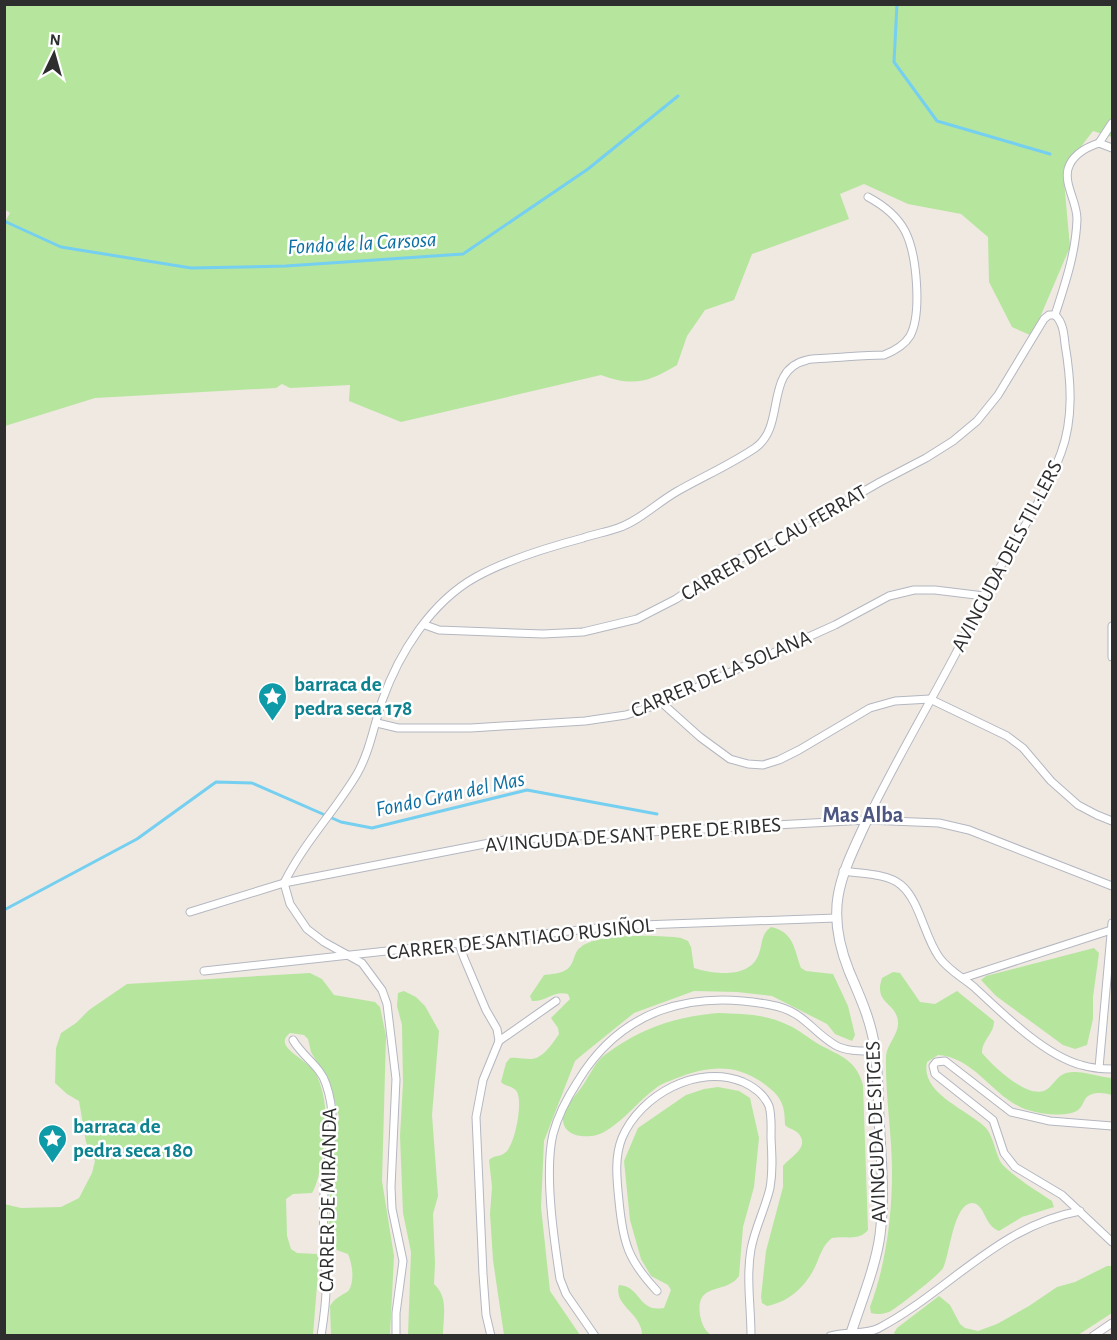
<svg xmlns="http://www.w3.org/2000/svg" width="1117" height="1340" font-family="'Alegreya Sans',sans-serif">
  <rect width="100%" height="100%" fill="#efe9e1"/>
  <g fill="#b6e59e">
    <path d="M4,5H1112V137L1093,131L1063,170L1070,247L1032,336L1012,327L989,282L988,237L961,214L908,204L864,184L840,194L849,219L752,254L734,300L705,310L687,336L677,365C649,382 633,387 601,375L401,422L349,401L350,385L290,388L282,384L276,388L95,398L5,426L4,223L10,213L4,209Z"/>
    <path d="M771,927C794,932 794,949 801,968L806,971L833,974L848,1006L855,1035L852,1041L835,1034L827,1024L772,996L737,992L694,991L634,1013L582,1055L575,1061L544,1141L541,1207L550,1291L580,1335H504L493,1260L490,1214L492,1187L489,1160C494,1155 501,1157 506,1152C515,1144 523,1103 517,1092C514,1086 506,1087 501,1082L506,1063L510,1058C517,1057 523,1059 530,1059C542,1060 553,1043 559,1034L558,1028L551,1018L570,999L568,994C554,990 545,1002 532,1001L530,996L544,975C554,974 568,973 572,963C575,957 575,951 581,947C598,933 660,935 681,938L688,941L691,947L694,968C713,974 748,979 758,956C763,945 760,935 771,927Z"/>
    <path d="M1094,948L1099,953L1093,997V1019L1087,1045L1075,1049L1063,1045L996,996L981,980L986,976Z"/>
    <path d="M893,972L900,973L920,1002L935,1004L957,991L994,1021C994,1034 982,1040 982,1053C993,1066 1025,1097 1044,1091C1053,1087 1056,1076 1066,1073C1079,1069 1098,1077 1112,1078V1095C1104,1093 1093,1091 1086,1098C1083,1102 1082,1107 1078,1110C1066,1118 1041,1114 1028,1110C993,1099 977,1058 938,1055L927,1062C920,1093 966,1109 985,1127C993,1135 995,1151 1000,1161C1006,1172 1040,1193 1052,1201L1054,1207L1022,1217L999,1231C984,1226 985,1203 972,1203C953,1204 950,1255 943,1268C940,1274 896,1309 889,1312C883,1314 877,1315 871,1313L870,1307C886,1264 892,1217 892,1171C892,1133 885,1095 886,1056C887,1044 899,1034 898,1022C897,1002 873,1004 882,978Z"/>
    <path d="M310,973L322,979L334,995L375,1002L380,1007L386,1036L382,1181L394,1256L390,1335H331L330,1306C337,1295 345,1295 349,1290C355,1280 352,1263 348,1254L331,1248L328,1242L331,1162L339,1117L331,1086L311,1052L308,1039L304,1035L290,1033C271,1048 309,1058 317,1076C321,1085 324,1096 325,1107C327,1124 322,1179 312,1193L293,1194L286,1199L287,1236L291,1249L297,1253L317,1254L319,1260L313,1335H5L4,1204L21,1208L61,1207L79,1198L92,1173L95,1161L86,1142L79,1101L67,1094L55,1083L56,1048L61,1033L76,1023L89,1010L127,984Z"/>
    <path d="M404,991L416,997L425,1006L439,1031L432,1115L438,1196L433,1214L435,1263L434,1284C449,1298 443,1316 443,1335H408L411,1252L403,1213L400,1136L403,1083L402,1025L397,1006L398,993Z"/>
    <path d="M719,1013C743,1014 766,1014 788,1025C800,1030 809,1039 820,1045C841,1056 856,1060 863,1085L868,1230C858,1242 845,1235 832,1238C822,1246 820,1256 815,1267C805,1287 789,1302 767,1306L762,1303L761,1297L766,1251L783,1187V1166C790,1157 811,1147 798,1133C794,1129 789,1129 785,1125C785,1104 781,1096 763,1083C735,1063 708,1066 677,1078C670,1081 662,1083 656,1088C638,1101 624,1121 604,1132C592,1139 564,1139 563,1120C563,1109 575,1096 581,1088C587,1080 594,1065 601,1058C605,1054 611,1051 616,1047C647,1026 681,1016 719,1013Z"/>
    <path d="M718,1087L739,1091L750,1098L759,1138L754,1187L743,1227L739,1276C726,1295 695,1281 700,1315C702,1324 704,1330 711,1335H642C642,1313 613,1306 619,1285C641,1286 638,1313 664,1308L671,1290L668,1285L651,1276L641,1259L630,1220L624,1161L638,1128L686,1095L704,1089Z"/>
    <path d="M1107,1266H1112V1313L1078,1335L896,1336L894,1333L897,1328L939,1296L950,1305L960,1324L965,1328L978,1331L997,1324L1029,1306L1057,1287L1075,1282Z"/>
  </g>
  <g fill="none" stroke-linecap="round" stroke-linejoin="round">
    <g stroke="#75cff0" stroke-width="3">
      <path d="M897,4L894,62L937,121L1050,154"/>
      <path d="M4,221L61,247L191,268L286,266L463,254L588,169L678,96"/>
      <path d="M4,910L137,839L216,782L252,783L341,822L372,828L527,790L657,814"/>
    </g>
    <defs>
      <g id="minor">
        <path d="M1099,143L1112,123"/>
        <path d="M1099,143L1112,148"/>
        <path d="M425,625L439,630L543,634L583,632L637,619L676,599L727,565L784,537L880,482L926,458L953,441L977,421L998,395L1044,319L1049,315H1055"/>
        <path d="M1112,626V657"/>
        <path d="M662,703L700,737L730,759L748,764L763,765L779,760L799,750L870,708L895,701L930,699L1007,736L1023,748L1051,781L1078,805L1097,815L1112,821"/>
        <path d="M377,723L398,728H471L585,721L626,715L662,703L835,625L889,596L914,590H935L984,596"/>
        <path d="M867,820C894,764 926,710 955,655C965,636 974,616 983,597C1009,549 1042,504 1061,453C1074,418 1071,380 1065,344C1064,334 1063,322 1055,315C1065,284 1076,252 1077,219C1077,202 1064,185 1068,169C1072,155 1087,147 1099,143"/>
        <path d="M843,871C860,874 887,873 901,885C920,901 924,936 939,957C948,970 962,977 974,987C1002,1013 1044,1055 1081,1065C1091,1068 1102,1069 1112,1069"/>
        <path d="M284,883C303,844 335,811 357,774C370,751 374,725 382,701C399,653 431,602 476,577C507,560 549,547 583,538C594,534 607,532 618,528C639,521 657,503 676,492C702,477 730,465 755,448C787,426 763,370 807,360C814,358 822,359 829,358C847,357 866,355 884,355C894,351 904,346 910,336C922,314 917,254 905,231C897,216 883,205 868,197"/>
        <path d="M284,883L290,904L307,929L324,942L362,963L382,990L387,1004L396,1079L391,1187L392,1209L403,1261L396,1313V1336"/>
        <path d="M190,912L284,883L505,840L867,820L939,823L969,830L1112,886"/>
        <path d="M459,944L464,958L486,1010L497,1029L499,1041L483,1080L476,1117L483,1274L486,1315L491,1336"/>
        <path d="M204,971L615,926L836,918"/>
        <path d="M963,978L1111,930"/>
        <path d="M293,1040C302,1056 321,1067 326,1084C340,1125 327,1152 324,1193C322,1222 325,1251 326,1280C327,1299 324,1317 321,1336"/>
        <path d="M499,1041L556,1001"/>
        <path d="M1099,1068L1112,923"/>
        <path d="M1112,1126L1050,1121L1011,1112L945,1061L936,1062L933,1066L935,1074L993,1120L1004,1153L1015,1167L1062,1195L1112,1242"/>
        <path d="M657,1291C628,1260 623,1243 619,1201C617,1181 614,1158 622,1138C640,1095 698,1063 743,1082C754,1087 764,1094 769,1106C772,1116 771,1128 771,1138C772,1155 773,1171 770,1188C765,1209 755,1228 751,1249C746,1277 751,1307 751,1336"/>
        <path d="M595,1336L566,1294L560,1279C554,1240 544,1172 553,1134C558,1115 567,1098 578,1081C621,1010 691,989 771,1005C804,1011 810,1030 835,1045C847,1052 863,1051 876,1051"/>
        <path d="M830,1336C845,1331 867,1335 879,1328C949,1291 998,1226 1080,1211"/>
        <path d="M1093,1336L1112,1323"/>
      </g>
      <path id="tertiary" d="M850,1336C860,1305 876,1266 880,1235C885,1196 881,1156 879,1117C878,1094 878,1071 875,1049C871,1020 860,997 849,971C824,908 840,878 867,820"/>
    </defs>
    <use href="#minor" stroke="#b4b7c1" stroke-width="9"/>
    <use href="#tertiary" stroke="#b4b7c1" stroke-width="11"/>
    <use href="#minor" stroke="#fff" stroke-width="7"/>
    <use href="#tertiary" stroke="#fff" stroke-width="9"/>
  </g>
  <defs>
    <symbol id="sight-pin" viewBox="-11 -11 22 30"><path d="M0 17L-7.5 6A9.5 9.5 0 1 1 7.5 6Z" fill="#0f9aa8" stroke="#fff"/><path d="M0-6L1.8-2.2L6-1.7L2.9 1.2L3.7 5.4L0 3.3L-3.7 5.4L-2.9 1.2L-6-1.7L-1.8-2.2Z" fill="#fff"/></symbol>
  </defs>
  <g fill-rule="evenodd">
    <use href="#sight-pin" x="256" y="680" width="33" height="45"/>
    <use href="#sight-pin" x="36" y="1122" width="33" height="45"/>
  </g>
  <g text-anchor="middle" dominant-baseline="central" stroke-width="5" stroke-linejoin="round" paint-order="stroke">
    <g font-size="21" fill="#2e2e2e" stroke="#fff">
      <text transform="translate(774 543) rotate(-30)">CARRER DEL CAU FERRAT</text>
      <text transform="translate(1007 556) rotate(-62)">AVINGUDA DELS TIL·LERS</text>
      <text transform="translate(721 674) rotate(-23)">CARRER DE LA SOLANA</text>
      <text transform="translate(633 835) rotate(-4)">AVINGUDA DE SANT PERE DE RIBES</text>
      <text transform="translate(520 939) rotate(-6)">CARRER DE SANTIAGO RUSIÑOL</text>
      <text transform="translate(876 1132) rotate(-92)">AVINGUDA DE SITGES</text>
      <text transform="translate(328 1200) rotate(-89)">CARRER DE MIRANDA</text>
    </g>
    <g font-size="21" font-weight="bold" fill="#0d838f" stroke="#fff" text-anchor="start">
      <text x="294" y="684">barraca de<tspan x="294" dy="24">pedra seca 178</tspan></text>
      <text x="73" y="1126">barraca de<tspan x="73" dy="24">pedra seca 180</tspan></text>
    </g>
    <g font-size="22" font-style="italic" fill="#0d6fa3" stroke="#fff">
      <text transform="translate(362 243) rotate(-3)">Fondo de la Carsosa</text>
      <text transform="translate(450 794) rotate(-12)">Fondo Gran del Mas</text>
    </g>
    <g font-size="22" font-weight="bold" fill="#4d5680" stroke="#fff">
      <text x="863" y="815">Mas Alba</text>
    </g>
  </g>
  <rect width="1117" height="1340" fill="none" stroke="#2e2e2e" stroke-width="12"/>
  <g transform="translate(54 54) rotate(5)" stroke="#ffffff" stroke-width="4.5" paint-order="stroke">
  <path d="M0-4.5L10 22L0 15L-10 22Z" fill="#2e2e2e"/>
  <text y="-9" font-size="16" font-weight="bold" text-anchor="middle" fill="#2e2e2e">N</text>
  </g>
</svg>
